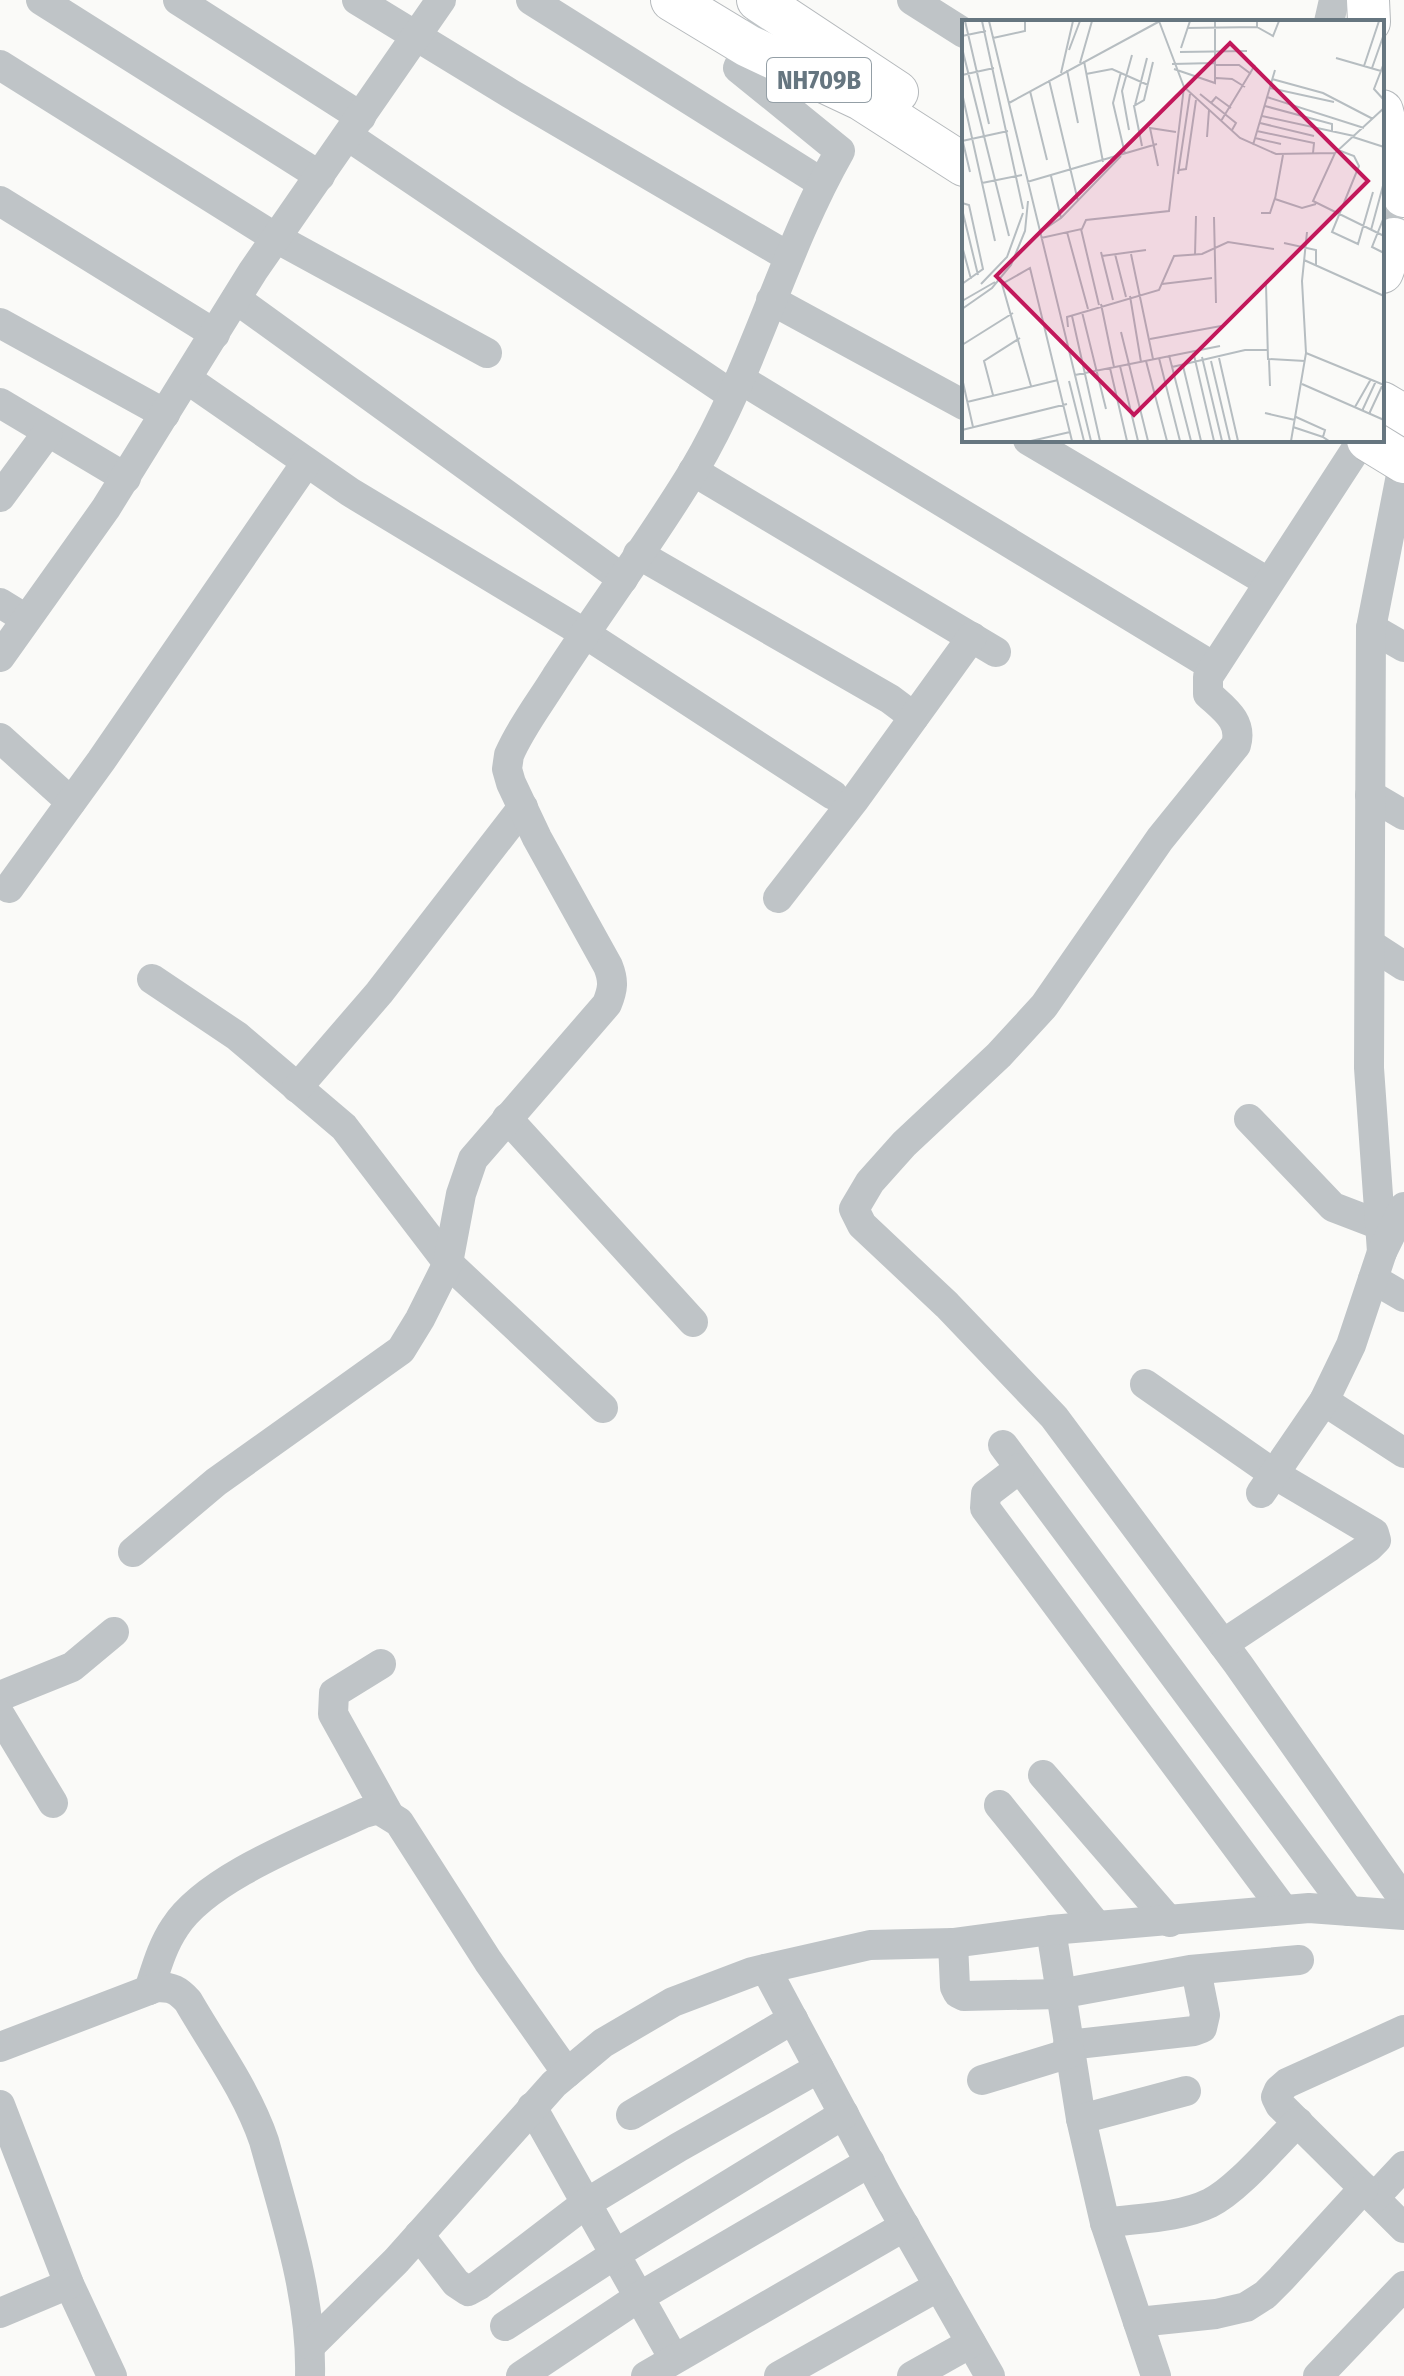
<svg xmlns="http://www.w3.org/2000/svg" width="1404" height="2376" font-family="'Fira Sans Condensed',sans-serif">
  <rect width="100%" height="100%" fill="#fafaf8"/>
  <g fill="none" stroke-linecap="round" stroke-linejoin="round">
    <defs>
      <g id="highway">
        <path d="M672,0L748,46L861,99L964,165"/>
        <path d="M758,0L897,92"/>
        <path d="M1368,0L1369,22"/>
        <path d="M1382,111L1404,196"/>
        <path d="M1382,272L1394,239"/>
        <path d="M1382,403L1404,416"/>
      </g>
    </defs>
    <use href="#highway" stroke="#b5b9bc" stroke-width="44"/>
    <g stroke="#bfc4c7" stroke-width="30">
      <path d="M41,0L320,176"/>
      <path d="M178,0L361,117"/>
      <path d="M357,0L511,94L789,257"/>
      <path d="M531,0L822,183"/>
      <path d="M912,0L964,33"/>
      <path d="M1329,22L1334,0"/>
      <path d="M0,65L276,238L487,353"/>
      <path d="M348,136L732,395"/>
      <path d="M0,201L215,334"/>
      <path d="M1382,206L1401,258"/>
      <path d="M236,299L623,579"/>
      <path d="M771,300L964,405"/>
      <path d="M0,323L165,414"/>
      <path d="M187,379L350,492L584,633L833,795"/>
      <path d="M740,379L1214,667"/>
      <path d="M0,403L126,478"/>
      <path d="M1028,440L1268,582"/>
      <path d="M1362,440L1208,677V694C1224,709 1243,721 1236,745L1160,839L1044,1006L999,1055L904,1144L870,1182L854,1209L862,1225L947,1305L1054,1417L1238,1664L1404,1900"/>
      <path d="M693,471L996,652"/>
      <path d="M0,497L48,432"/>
      <path d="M638,554L890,699L914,717"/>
      <path d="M0,603L26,619"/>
      <path d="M1371,628L1404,647"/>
      <path d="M0,657L106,508L253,271L441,0"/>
      <path d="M0,738L71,802"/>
      <path d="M1370,795L1404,815"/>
      <path d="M9,888L101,761L306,463"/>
      <path d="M778,898L855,799L972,637"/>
      <path d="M1370,944L1404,966"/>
      <path d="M152,979L237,1036L344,1127L448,1263L603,1408"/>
      <path d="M297,1088L379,993L523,807"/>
      <path d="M507,1118L693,1322"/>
      <path d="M1249,1119L1333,1207L1380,1225"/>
      <path d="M1382,1252L1369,1068L1371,628L1404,460"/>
      <path d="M1373,1279L1404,1297"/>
      <path d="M1145,1384L1274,1474L1374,1533L1376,1540L1369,1547L1223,1644"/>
      <path d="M1324,1401L1404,1453"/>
      <path d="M1003,1445L1349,1911"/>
      <path d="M1020,1468L986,1494L985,1508L1283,1909"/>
      <path d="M1261,1493L1324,1401L1351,1345L1382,1252L1404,1207"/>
      <path d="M133,1552L216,1482L401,1350L420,1319L448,1263L461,1194L473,1159L607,1004C613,989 614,981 608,966L537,838L511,783L507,769L509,755C521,727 540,703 556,677C601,608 651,541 694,470C754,369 782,253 840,151L738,68L748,46L778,0"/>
      <path d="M381,1664L334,1693L333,1714L388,1813"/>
      <path d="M0,1696L72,1667L114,1632"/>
      <path d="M0,1715L53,1803"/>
      <path d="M1043,1775L1170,1922"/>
      <path d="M999,1805L1097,1926"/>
      <path d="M1051,1930L1081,2119L1105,2223L1156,2376"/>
      <path d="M953,1943L955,1987L958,1993L964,1996L1059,1994L1190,1970L1299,1960"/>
      <path d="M766,1969L888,2197L990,2376"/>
      <path d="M149,1990C156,1969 162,1946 175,1927C207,1877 309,1839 364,1813L378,1809L399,1822L488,1961L567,2073"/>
      <path d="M1404,2030L1287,2083L1279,2090L1276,2097L1280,2105L1404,2228"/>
      <path d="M1068,2045L1194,2031L1202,2028L1205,2015L1196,1970"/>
      <path d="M0,2047L157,1987C172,1987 178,1990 188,2001C214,2046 247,2091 264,2141C285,2217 312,2297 310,2376"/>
      <path d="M982,2080L1070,2053"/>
      <path d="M0,2105L69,2284L112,2376"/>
      <path d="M532,2107L674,2359"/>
      <path d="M631,2115L793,2019"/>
      <path d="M1081,2119L1186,2091"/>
      <path d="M1375,2197L1404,2166"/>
      <path d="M1105,2223C1138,2218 1179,2218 1210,2203C1238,2189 1274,2145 1298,2122"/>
      <path d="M419,2235L456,2283L468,2291L479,2285L585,2204L679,2147L819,2068"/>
      <path d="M0,2313L69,2284"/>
      <path d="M1138,2322L1216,2314L1246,2307L1265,2295L1281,2279L1364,2188"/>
      <path d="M505,2326L614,2255L844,2114"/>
      <path d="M311,2345L396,2261L554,2084L603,2043L673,2002L752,1972L870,1945L953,1943L1051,1930L1309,1908L1404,1915"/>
      <path d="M521,2376L639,2297L870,2162"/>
      <path d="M646,2376L905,2226"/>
      <path d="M779,2376L939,2286"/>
      <path d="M912,2376L971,2343"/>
      <path d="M1318,2376L1404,2286"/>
    </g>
    <use href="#highway" stroke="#fff" stroke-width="42"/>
    <defs>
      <path id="highway-bridge" d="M1368,440L1404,462"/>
    </defs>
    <use href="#highway-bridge" stroke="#b5b9bc" stroke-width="44" stroke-linecap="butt"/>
    <use href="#highway-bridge" stroke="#fff" stroke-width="42"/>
  </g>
  <g text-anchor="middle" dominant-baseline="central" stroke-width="8" stroke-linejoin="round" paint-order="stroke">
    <rect fill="#fff" stroke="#949fa6" stroke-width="2" x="767" y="58" width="104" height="44" rx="6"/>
    <g font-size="26" font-weight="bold" fill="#667680">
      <text x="819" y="80">NH709B</text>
    </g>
  </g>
  <g transform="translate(962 20)">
    <rect width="422" height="422" fill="#fafaf8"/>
    <path fill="none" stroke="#b6bdc1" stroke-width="2" d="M3,1L27,104M20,1L61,189M27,1L129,421M197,1L222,67L278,118L314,134L373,133M295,7L311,16L317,1M225,8L295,7V1M0,16L24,11M31,18L63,11V1M0,28L47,216M219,28L228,1M107,30L118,1M218,32L285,31M374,38L419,51M122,41L141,142M118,43L130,1M422,43L412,69L422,80M210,44L253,43M254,45H277L289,54M402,46L417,1M410,48L422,14M212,49L253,63V1M105,50L116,103M159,52L151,83L163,134M99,53L111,1M124,54L150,49L186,65M0,55L32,48M254,58L270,59L283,67M310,59L361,73L411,99M87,60L116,181M308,68L372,82M68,71L85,140M0,73L33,221M238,74L274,103L270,110M305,77L402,108M47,83L198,1M249,83L254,77L269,88M173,85L185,38M303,86L370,104V112M422,88L373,133L351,181L422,216M300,96L392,116M259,101L293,45M298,103L352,116M167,110L160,71L170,35M295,111L352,123L351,133M245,117L247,90M391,117L422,127M0,118L8,152M293,118L319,124M0,121L46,111M291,125L313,50M180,126L172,86L182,80L191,42M376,130L392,136L397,146L370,212L396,224L411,172M321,135L313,179L340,188L354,184M196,146L188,108L214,112M217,150L224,149L234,80M216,154L228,74M89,156L99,198M65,162L195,124M20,163L60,155M0,183L7,185L21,249L0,264M0,189L16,255M299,193H308L313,178M252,197L254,283M422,197L410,227L422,233M119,209L137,285M409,210L422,162M78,212L99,198L159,136M105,212L126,289M79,218L120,209L124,200L207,191L222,67M322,223L354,230V246M0,226L9,259M139,232L151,280M153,234L164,277M169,234L191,339M233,235L234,196M140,236L184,230M342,240L422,276M19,264L45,237L61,193M200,264L250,258M304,264L306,339L343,341M168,276L179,342M0,281L33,262M139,284L152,347M0,289L30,268L49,245L63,211L66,181M120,292L144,389M110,296L138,421M106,307L105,297L197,270L212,236L240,234L266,222L312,229M159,312L186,421M188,319L259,306M0,325L51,293M231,331L252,421M344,333L422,365M207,335L229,421M240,337L260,421M197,338L218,421M257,338L276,421M307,340L308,366M184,341L205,421M249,341L268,421M158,346L176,421M221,346L239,421M210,347L283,330H306M148,348L165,421M113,355L258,326M0,358L11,407M107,361L122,421M340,364L422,400M69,366L40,264L68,248L110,421M31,375L22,341L58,318M5,382L96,360M393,387L409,359M400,391L414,361M303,393L333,400M407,394L421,364M334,397L363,410L361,417L367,421M331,407L361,417M0,410L105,384M69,421L108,412M329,421L344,333L340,261L345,212"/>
    <path fill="#c2185b" fill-opacity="0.15" stroke="#c2185b" stroke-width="4" d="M268,23L406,161L172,395L34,256Z"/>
    <rect width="422" height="422" fill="none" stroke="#667680" stroke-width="4"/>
  </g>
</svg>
